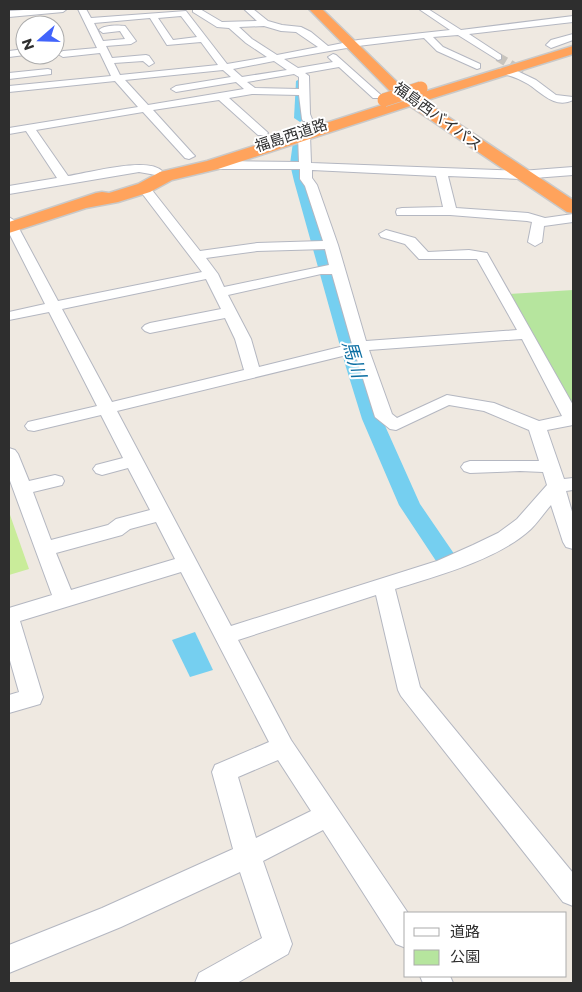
<svg xmlns="http://www.w3.org/2000/svg" width="582" height="992" font-family="Montserrat,'Noto Sans JP',sans-serif">
  <rect width="100%" height="100%" fill="#efe9e1"/>
  <path fill="#b6e59e" d="M573,290V409L509,294Z"/>
  <path fill="#c9ec9a" d="M9,512L29,569L9,575Z"/>
  <path fill="#75cff0" d="M195,632L213,670L190,677L172,640Z"/>
  <g fill="none" stroke-linecap="round" stroke-linejoin="round">
    <g fill="#75cff0" fill-rule="evenodd">
      <path d="M302,78L308,81L306,118L300,122L294,118L296,81Z"/>
      <path d="M299,138L305,142L304,164L308,181L363,364L382,419L420,504L459,561L456,567L448,569L440,567L399,505L362,419L345,364L294,181L290,164L293,142Z"/>
    </g>
    <path stroke="#c8c4bd" stroke-width="9" stroke-dasharray="9 5" stroke-linecap="butt" d="M498,57L523,72"/>
    <defs>
      <g id="minor">
        <path d="M38,9H67L63,12L9,17V11Z"/>
        <path d="M78,9H86L91,18L186,11L227,64L267,57L246,43L229,28L217,27L193,12V9H200L222,22L257,21L244,9H253L268,21L282,25L301,27L311,32L328,46L358,40L450,30L419,9H428L461,30L573,16V22L469,34L501,55V59L498,60L458,35L433,37L443,47L480,64V68L477,69L437,51L424,38L358,46L284,59L298,68L333,62L328,57L333,54L336,55L382,96L381,98H373L339,67L305,73L309,76L310,114L312,119L311,121H303L302,119L299,95L252,94L229,98L266,131L268,133L266,135H258L219,100L153,110L193,154L195,156L189,159L185,158L143,112L36,130L68,176C88,173 148,156 162,171L156,175L139,172L9,194V186L57,178L26,131L9,134V128L138,107L115,81L9,92V86L111,76L100,53L63,57L58,54L63,51L97,48ZM181,16L197,37L173,40L158,18ZM150,18L167,45L201,42L218,65L120,75L114,63L143,61L149,66L154,63L149,56L146,55L112,58L106,46L131,44L136,41L125,26C118,25 104,25 99,30L103,33L120,31L125,39L103,41L94,23ZM264,26L281,31L296,32L318,47L277,55L252,39L239,27ZM274,61L287,70L242,77L233,69ZM223,70L231,77L176,86L171,89L176,92L236,82L244,89L148,105L125,80ZM294,74L299,77V89L255,88L247,82Z"/>
        <path d="M573,34V40L551,48L546,45L551,40Z"/>
        <path d="M25,49V55L9,57V51Z"/>
        <path d="M502,68L513,69L536,80L556,95L573,97V100C555,109 542,93 528,84C518,78 509,75 499,73V69Z"/>
        <path d="M48,69L51,70V74L9,79V73Z"/>
        <path d="M304,132L310,135L311,163L521,171L573,167V175L521,179L448,176L456,208L528,213L545,218L573,214V222L544,226L542,242L535,246L528,242L532,222L527,221L450,215H397L396,212L397,209L402,208L443,207L436,176L312,170V178L317,185L338,245L366,341L517,330L477,259H419L405,244L381,237L379,234L386,230L415,238L428,252L469,250L487,253L573,405V425L547,430L564,479L573,478V490L566,491L573,515V549L566,547L563,542L551,505C544,513 538,522 531,529C499,559 437,576 395,589L420,687L573,873V906L563,902L401,696L398,690L376,595L238,640L291,740L408,913H406V948L396,944L323,830L263,861L292,944L288,954L237,983H195L199,973L262,938L240,872L121,927L9,973V945L102,908L233,849L212,772L215,765L269,742L181,572L20,621L43,697L40,704L9,713V695L19,692L9,657V608L52,595L9,478V448L15,450L18,454L29,481L55,475L62,477L64,481L62,485L33,492L51,540L108,525L116,519L150,510L128,468L102,475L96,473L93,469L96,465L123,458L101,415L34,431L28,430L25,426L28,422L97,406L49,312L9,320V312L45,304L9,233V217L15,221L58,301L202,272L138,188L144,184L148,185L200,251L257,243L323,241L305,186L300,179V169H212L206,165L212,161L299,162L298,135ZM325,249L329,265L224,287L218,274L206,258L257,251ZM321,274H332L352,344L259,367L251,339L228,295ZM206,279L221,309L150,323L145,325L142,328L145,331L150,333L225,318L235,339L244,370L112,402L62,309ZM522,339L562,416L539,421L494,403L447,395L397,418L392,414L369,350ZM355,353L375,417L390,429L396,430L449,405L484,411L529,430L539,461H470L464,463L461,467L464,471L470,473L520,471L543,472L547,485L517,519L498,533L473,545L437,561L231,626L117,411ZM156,522L175,559L71,590L56,553L122,535L130,529ZM278,760L311,811L256,838L238,777Z"/>
        <path d="M420,976H450L453,983H423Z"/>
      </g>
      <path id="highway" d="M309,9H322L402,87L414,95L573,46V54L424,101L573,200V213L567,212L410,106L218,169L172,180L150,192L118,202L86,208L9,233V222L96,193L102,192L109,193L138,184L160,172L207,161L401,99L392,93Z"/>
    </defs>
    <use href="#minor" stroke="#b4b7c1" stroke-width="2"/>
    <use href="#highway" stroke="#c9c9c9" stroke-width="3"/>
    <use href="#minor" fill="#fff" fill-rule="evenodd"/>
    <use href="#highway" fill="#ffa35c" fill-rule="evenodd"/>
    <defs>
      <path id="highway-bridge" d="M384,100L421,88"/>
    </defs>
    <use href="#highway-bridge" stroke="#c9c9c9" stroke-width="14" stroke-linecap="butt"/>
    <use href="#highway-bridge" stroke="#ffa35c" stroke-width="13"/>
  </g>
  <g text-anchor="middle" dominant-baseline="central" stroke-width="4" stroke-linejoin="round" paint-order="stroke">
    <g font-size="15" fill="#2e2e2e" stroke="#fff">
      <text transform="translate(438 116) rotate(36)">福島西バイパス</text>
      <text transform="translate(291 135) rotate(-18)">福島西道路</text>
    </g>
    <g font-size="19" font-style="italic" fill="#0d6fa3" stroke="#fff">
      <text transform="translate(354 359) rotate(73)">馬川</text>
    </g>
  </g>
  <rect width="582" height="992" fill="none" stroke="#2e2e2e" stroke-width="20"/>
  <rect x="404" y="912" width="162" height="65" fill="#ffffff" stroke="#ababab"/>
  <rect x="414" y="928" width="25" height="8" fill="#ffffff" stroke="#ababab"/>
  <text x="450" y="937" font-size="15" fill="#2e2e2e">道路</text>
  <rect x="414" y="950" width="25" height="15" fill="#b6e59e" stroke="#ababab"/>
  <text x="450" y="962" font-size="15" fill="#2e2e2e">公園</text>
  <g transform="translate(40 40) rotate(250)"><circle r="24" fill="#ffffff" stroke="#ababab"/>
  <path d="M0-4L9 19L0 12L-9 19Z" fill="#4264fb"/>
  <text y="-8" font-size="14" font-weight="bold" text-anchor="middle" fill="#2e2e2e">N</text>
  </g>
</svg>
